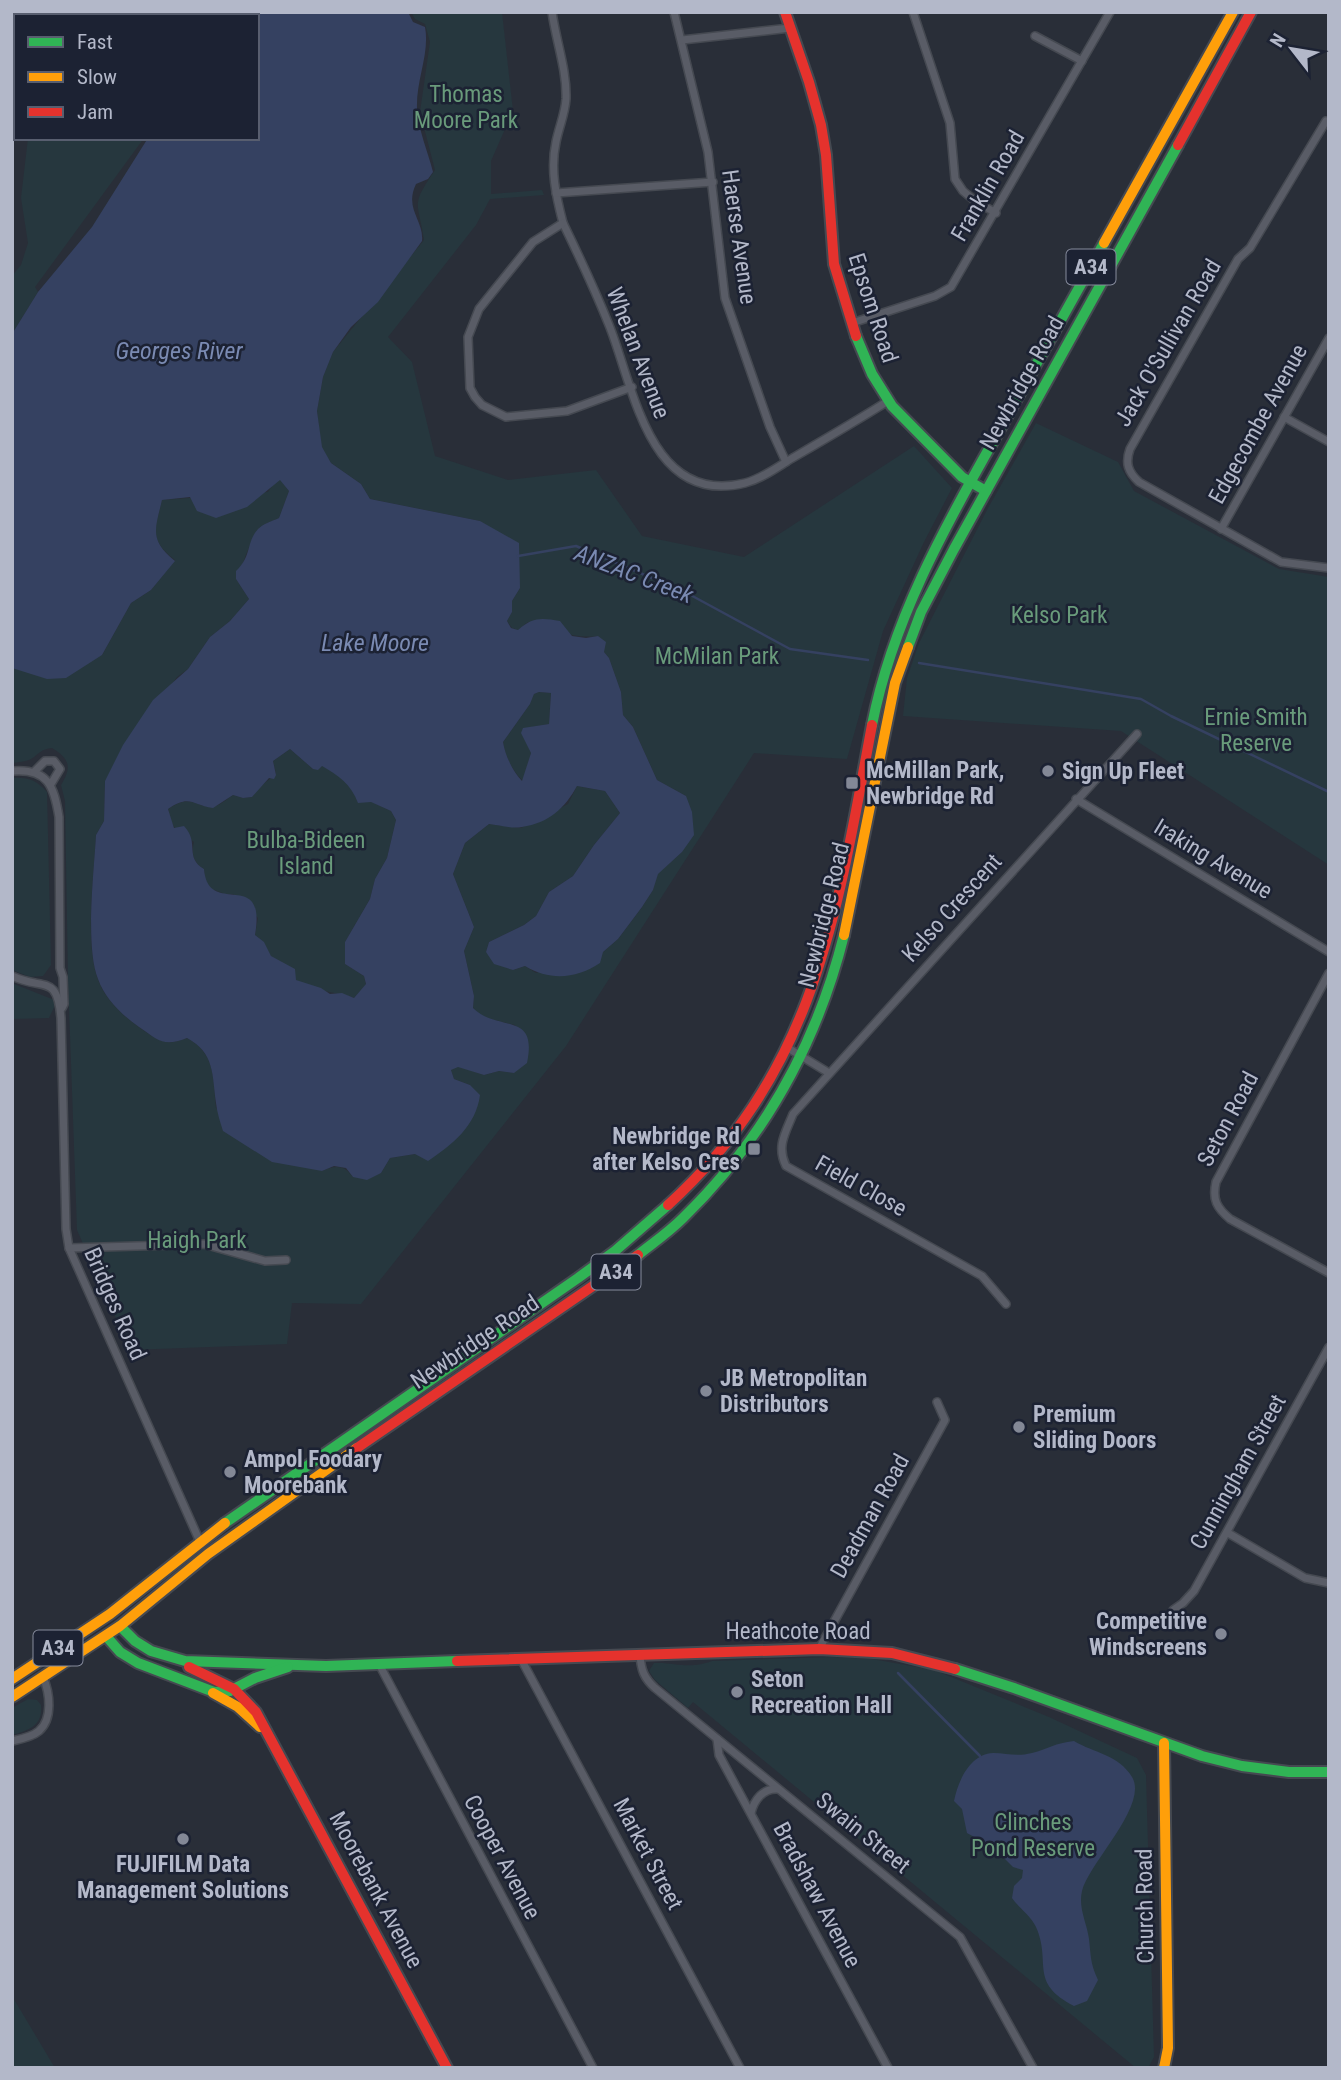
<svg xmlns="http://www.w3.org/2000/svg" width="1341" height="2080" font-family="'Roboto Condensed',sans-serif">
  <rect width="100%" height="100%" fill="#292e38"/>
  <g fill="#26373e">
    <path d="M35,12H186L185,16H35Z"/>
    <path d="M411,12H502L513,111L491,161V194L542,190L544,195L490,199L476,225L388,337L412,362L435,456L508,480L596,470L642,536L744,557L914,446L952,488L924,542L883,631L847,759L754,753L566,1046L361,1304L292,1303L287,1344L130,1350L77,1230L68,979L65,801L61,785C72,767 70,759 52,748C41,749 39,754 31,759C25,762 18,762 12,763V668L24,671L102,655L131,603L151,590L175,560C148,539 155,530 162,500L268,492L273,484L280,479L289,491L279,518C273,521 264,524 259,528C251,536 243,567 236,579L249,599L230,621L210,637L188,669L177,677L105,781L104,821L96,835C94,876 85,939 97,977C104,999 124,1017 143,1030C161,1042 166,1046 187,1038C216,1054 213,1078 216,1108L322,1171C336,1165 344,1165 353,1177L381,1173L390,1158L415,1154L470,1085L454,1079L451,1070L458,1066L484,1075L499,1071L514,1073L515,1025L481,1017L473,1008L474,996L464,951L474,927L453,874L465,843L489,824L521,828L568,804L577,786L605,791L620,813L594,845L573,876L549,892L536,916L524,925L489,942L486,952L513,970L525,966L536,973L603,952L618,939L642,907L653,890L657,874L682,852L686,796L657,780L633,727L623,715L621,692L609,658L604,652L598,636C573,639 551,629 528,622L518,630L512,628L507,621L512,612V601L520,588L480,521L370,499L361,484L331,463L321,447L317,411L323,377L333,352L424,240C418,200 410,207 435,170L420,112L430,42L425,24L415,19Z"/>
    <path d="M28,138H144L35,287L38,292L12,334V276L21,265L28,243L21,198Z"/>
    <path d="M1036,423L1118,462L1134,491L1279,569L1329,577V865L1121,731L903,716L907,678L919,643L988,508Z"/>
    <path d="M539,692L551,693L549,724L532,727L528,745L531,753L523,781C513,772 505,756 503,742L530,704L534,694Z"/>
    <path d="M290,749L313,769L321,765L343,778L355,794L391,811L396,820L387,858L375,879L370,899L345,942V964L364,976L366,985L354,998C339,992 309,991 296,980C292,977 289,970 286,966C282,960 277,961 272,957C266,951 265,943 255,935L258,918L233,894H225L209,888L205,879L204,869C193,862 191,854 194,842C177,831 172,830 168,809C195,791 197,812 218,805C223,803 228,798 233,795L243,798L252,797L257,789L276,774L273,761Z"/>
    <path d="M12,778C28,777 36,780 47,792L51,965L43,976L30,977L12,970Z"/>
    <path d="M14,984L57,1001L49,1018L12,1019Z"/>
    <path d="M831,1657L872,1659L934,1670L1049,1717L1137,1758L1146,1775L1154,2057L1148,2068H1136L693,1702L688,1708L655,1680L649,1671L654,1663C676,1662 688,1670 712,1661Z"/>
    <path d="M28,1699L37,1700L41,1705C43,1726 29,1730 12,1735V1708Z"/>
    <path d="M12,1996L55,2068H15L12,2064Z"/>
  </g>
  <g fill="#354161" fill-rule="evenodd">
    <path d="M199,12H408L413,22L425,27C430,53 416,80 417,108C418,129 428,152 433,172L428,179L416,184C404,209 424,220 422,241L378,302L351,327L333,352L323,377L317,411L322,447L331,463L361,484L370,499L480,521L519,543L520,588L512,601V612L507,621L511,628L518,630C533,617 541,618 560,621L572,636L586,638L598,636L606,642L604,652L609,658L621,692L623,715L633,727L657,780L686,796L692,812L694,835L682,852L658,874L653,890L642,907L618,939L603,952L600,963C576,979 550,981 525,966L513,970L494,964L486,952L489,942L524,925L536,916L549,892L573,876L594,845L620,813L605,791L577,786C565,808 549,823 522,827C512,829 499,825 489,824L465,843L453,874L474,927L464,951L474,996L473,1008C498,1033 538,1010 527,1063L514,1073L499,1071L484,1075L458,1067L451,1070L454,1079L470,1085L480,1095C476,1126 452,1145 428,1161L415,1154L390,1158L381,1173L367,1180L353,1177L346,1168L334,1166L322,1171L272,1162L223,1131C220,1122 217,1112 216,1103C212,1075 215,1053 187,1038C164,1047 159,1041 139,1027C122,1015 105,999 98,979C85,946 94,872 96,835L104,821L105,781L123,745L153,700L188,669L210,637L230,621L249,599L236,579V571C252,556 246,542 258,529C263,524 272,521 279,518L289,491L280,480L247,507L216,518L197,511L190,497L162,500C155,530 149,540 175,561L151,590L131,603L102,655L66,678L47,679L12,668V334L38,292L92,227L148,138H257V16H198ZM539,692L551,693L549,724L523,728L521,733L531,753L522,781C513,772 505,755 503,742L530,704L534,694ZM290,749L313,769L318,770L322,766C338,775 351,784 358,803L371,802L391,811L396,820L387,858L375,879L370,899L345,942V964L364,976L366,984L354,998L342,993L330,994L321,988L296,980L295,969L271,956L264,942L255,935C267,866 208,919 204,869C184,857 200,843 184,826L174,828L168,809C190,794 192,805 213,808L233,795L243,798L252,797L269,778L274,779L276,775L273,761Z"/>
    <path d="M1074,1741C1094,1753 1119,1755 1132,1777C1149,1805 1089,1863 1082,1891C1078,1908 1087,1923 1089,1939C1091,1956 1090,1963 1098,1980L1087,2001L1074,2006C1028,1982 1052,1963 1036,1927C1031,1916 1019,1908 1012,1898L1014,1886L1022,1878L1023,1870L1013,1867L994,1848L967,1833L962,1809L954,1801C958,1781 970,1754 993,1753C1007,1753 1016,1757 1032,1753C1048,1749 1055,1743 1074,1741Z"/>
  </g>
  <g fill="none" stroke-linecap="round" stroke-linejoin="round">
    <g stroke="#354161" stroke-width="2.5">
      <path d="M518,556L576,546L685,592L790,649L868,660"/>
      <path d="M919,663L1141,699L1171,716L1329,792"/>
      <path d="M898,1673L980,1756"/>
    </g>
    <defs>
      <g id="street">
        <path d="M552,12C556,41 567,70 566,99C565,114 559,127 556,142C550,169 556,196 563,223C579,256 595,290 609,325C634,387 649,507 745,483C764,478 780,465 796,456C827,438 858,420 888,401"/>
        <path d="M674,12L708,152L725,298L770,427L786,462"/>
        <path d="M913,12L950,123L955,179L963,191L975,201L996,213"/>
        <path d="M1035,36L1082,61"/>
        <path d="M682,40L790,28"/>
        <path d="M1329,123L1326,121L1250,248L1238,259L1130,449C1125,463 1128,472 1139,482L1281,562L1329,568"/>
        <path d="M556,193L713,182"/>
        <path d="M563,223L533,242L479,309L468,337L470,388L475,397L482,405L506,417L567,411L632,387"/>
        <path d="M852,323L935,296L951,287L1110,12"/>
        <path d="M1284,417L1329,442"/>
        <path d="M1221,529L1329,338"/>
        <path d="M12,771C48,768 54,786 59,817L60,968L63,977L64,1004L62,1008"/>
        <path d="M34,772L45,761H54L60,769L51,784"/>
        <path d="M1076,799L1329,952"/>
        <path d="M1329,973L1216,1182C1212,1200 1217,1208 1230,1219L1329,1273"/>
        <path d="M12,976C44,991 57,973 61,1018L66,1229L69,1248L201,1544"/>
        <path d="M788,1048L829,1073"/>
        <path d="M69,1248L204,1244L265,1261L286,1260"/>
        <path d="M1006,1304L982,1276L786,1166C776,1146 786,1132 793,1114L1137,734"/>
        <path d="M1228,1533L1305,1578L1329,1583"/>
        <path d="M1173,1610L1183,1603L1194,1591L1329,1347"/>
        <path d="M819,1649L945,1420L937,1402"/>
        <path d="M640,1655C641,1670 644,1678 655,1688L960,1937L1033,2068"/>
        <path d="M521,1659L740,2068"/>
        <path d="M379,1664L593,2068"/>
        <path d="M717,1739L719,1755L888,2068"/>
        <path d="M12,1741C21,1739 32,1737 39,1731C53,1719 50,1693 43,1677"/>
        <path d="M751,1813C754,1800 763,1788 778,1789"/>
      </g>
      <g id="fast">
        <path d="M856,336L872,374L892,406L962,477L986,491"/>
        <path d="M908,647L921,612L954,549L1178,145"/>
        <path d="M872,725C892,622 944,528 995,438C1032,373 1068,308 1104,243"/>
        <path d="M638,1255C653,1243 669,1232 683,1218C764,1139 817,1043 844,935"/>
        <path d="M225,1523L578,1278L615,1251L668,1205"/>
        <path d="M120,1626L135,1641L151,1651L185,1661L326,1666L457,1661"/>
        <path d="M106,1636L120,1652L138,1663L214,1692L230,1691L255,1678L288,1667"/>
        <path d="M955,1669L1014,1688L1202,1756L1242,1766L1289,1772H1329"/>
      </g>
      <g id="slow">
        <path d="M1104,243L1233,12"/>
        <path d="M844,935L895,683L908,647"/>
        <path d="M12,1679L110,1614L225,1523"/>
        <path d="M213,1693L238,1707L260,1727"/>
        <path d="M12,1697L120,1626L208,1554L357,1448"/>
        <path d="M1164,1743L1168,2048L1164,2068"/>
      </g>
      <g id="jam">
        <path d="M785,12L809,82L821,125L826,155L834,264L856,336"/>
        <path d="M1178,145L1251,12"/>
        <path d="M668,1205C817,1069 837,912 872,725"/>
        <path d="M357,1448L638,1255"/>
        <path d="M457,1661L819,1649L892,1653L955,1669"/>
        <path d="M189,1667L234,1689L256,1712L447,2068"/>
      </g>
    </defs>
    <use href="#street" stroke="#454951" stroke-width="10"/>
    <use href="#fast" stroke="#454951" stroke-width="14"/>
    <use href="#slow" stroke="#454951" stroke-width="14"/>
    <use href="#jam" stroke="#454951" stroke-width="14"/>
    <use href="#street" stroke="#595c66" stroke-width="7"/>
    <use href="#fast" stroke="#30b455" stroke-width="10"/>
    <use href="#slow" stroke="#ff9f0a" stroke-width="10"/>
    <use href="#jam" stroke="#e5322d" stroke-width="10"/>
  </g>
  <g fill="#838896" stroke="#1c2233" stroke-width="2.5">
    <circle cx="1048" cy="771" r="7"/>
    <rect x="845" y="776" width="14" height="14" rx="3.5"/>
    <rect x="747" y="1142" width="14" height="14" rx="3.5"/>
    <circle cx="706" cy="1391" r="7"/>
    <circle cx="1019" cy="1427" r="7"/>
    <circle cx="230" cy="1472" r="7"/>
    <circle cx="1221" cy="1634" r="7"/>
    <circle cx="737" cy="1692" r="7"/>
    <circle cx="183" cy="1839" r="7"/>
  </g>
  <g text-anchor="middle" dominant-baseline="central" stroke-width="5" stroke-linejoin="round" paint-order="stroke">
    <g fill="#1c2233" stroke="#868b9c" stroke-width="2">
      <rect x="1066.5" y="249.5" width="49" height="35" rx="5"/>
      <rect x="591.5" y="1254.5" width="49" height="35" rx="5"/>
      <rect x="33.5" y="1630.5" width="49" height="35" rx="5"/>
    </g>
    <g font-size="21" font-weight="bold" fill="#b3b8c9">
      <text x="1091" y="267">A34</text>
      <text x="616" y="1272">A34</text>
      <text x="58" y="1648">A34</text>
    </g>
    <g font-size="23" fill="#699b7b" stroke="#1c2233">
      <text x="466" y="94">Thomas<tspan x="466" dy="26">Moore Park</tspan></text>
      <text x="1059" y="615">Kelso Park</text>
      <text x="717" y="656">McMilan Park</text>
      <text x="1256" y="717">Ernie Smith<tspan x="1256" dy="26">Reserve</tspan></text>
      <text x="306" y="840">Bulba-Bideen<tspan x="306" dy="26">Island</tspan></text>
      <text x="197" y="1240">Haigh Park</text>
      <text x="1033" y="1822">Clinches<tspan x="1033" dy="26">Pond Reserve</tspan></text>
    </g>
    <g font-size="23" fill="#b3b8c9" stroke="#1c2233">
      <text transform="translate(988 186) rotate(-60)">Franklin Road</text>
      <text transform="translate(739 237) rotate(82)">Haerse Avenue</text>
      <text transform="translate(873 308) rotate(72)">Epsom Road</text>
      <text transform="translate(1168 343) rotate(-60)">Jack O'Sullivan Road</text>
      <text transform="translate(638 353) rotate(69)">Whelan Avenue</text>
      <text transform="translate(1022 383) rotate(-61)">Newbridge Road</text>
      <text transform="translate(1258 424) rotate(-61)">Edgecombe Avenue</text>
      <text transform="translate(1213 859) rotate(31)">Iraking Avenue</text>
      <text transform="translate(952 908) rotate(-48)">Kelso Crescent</text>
      <text transform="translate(824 915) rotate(-76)">Newbridge Road</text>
      <text transform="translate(1228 1119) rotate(-62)">Seton Road</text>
      <text transform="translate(861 1186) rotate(29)">Field Close</text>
      <text transform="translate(115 1304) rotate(66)">Bridges Road</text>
      <text transform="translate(475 1342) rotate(-34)">Newbridge Road</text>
      <text transform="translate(1238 1472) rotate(-61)">Cunningham Street</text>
      <text transform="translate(870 1516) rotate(-61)">Deadman Road</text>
      <text x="798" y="1631">Heathcote Road</text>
      <text transform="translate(863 1833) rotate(39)">Swain Street</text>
      <text transform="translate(648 1854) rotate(62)">Market Street</text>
      <text transform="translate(502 1857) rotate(62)">Cooper Avenue</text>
      <text transform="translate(376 1890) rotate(62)">Moorebank Avenue</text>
      <text transform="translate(817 1895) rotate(62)">Bradshaw Avenue</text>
      <text transform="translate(1145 1906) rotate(-91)">Church Road</text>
    </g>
    <g font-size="23" font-weight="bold" fill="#b3b8c9" stroke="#1c2233" text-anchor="start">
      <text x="866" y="770">McMillan Park,<tspan x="866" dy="26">Newbridge Rd</tspan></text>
      <text x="1062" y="771">Sign Up Fleet</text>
      <text x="740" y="1136" text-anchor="end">Newbridge Rd<tspan x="740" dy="26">after Kelso Cres</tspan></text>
      <text x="720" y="1378">JB Metropolitan<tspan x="720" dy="26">Distributors</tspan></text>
      <text x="1033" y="1414">Premium<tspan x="1033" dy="26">Sliding Doors</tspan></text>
      <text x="244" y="1459">Ampol Foodary<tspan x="244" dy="26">Moorebank</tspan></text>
      <text x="1207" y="1621" text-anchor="end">Competitive<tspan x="1207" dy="26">Windscreens</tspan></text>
      <text x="751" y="1679">Seton<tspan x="751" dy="26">Recreation Hall</tspan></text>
      <text x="183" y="1864" text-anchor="middle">FUJIFILM Data<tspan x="183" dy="26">Management Solutions</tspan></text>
    </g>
    <g font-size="24" font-style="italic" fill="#7a8ab2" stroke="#1c2233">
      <text x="179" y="351">Georges River</text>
      <text transform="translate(634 574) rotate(21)">ANZAC Creek</text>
      <text x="375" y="643">Lake Moore</text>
    </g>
  </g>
  <rect width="1341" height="2080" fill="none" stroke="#b3b8c9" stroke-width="28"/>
  <rect x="14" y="14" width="245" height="126" fill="#1c2233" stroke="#585e6f" stroke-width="2"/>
  <rect x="28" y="37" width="35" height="10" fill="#30b455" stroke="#585e6f" stroke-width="2"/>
  <text x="77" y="49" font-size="21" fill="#b3b8c9">Fast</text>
  <rect x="28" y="72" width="35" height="10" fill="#ff9f0a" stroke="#585e6f" stroke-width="2"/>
  <text x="77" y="84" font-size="21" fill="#b3b8c9">Slow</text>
  <rect x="28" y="107" width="35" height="10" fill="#e5322d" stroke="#585e6f" stroke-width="2"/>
  <text x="77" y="119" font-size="21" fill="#b3b8c9">Jam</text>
  <g transform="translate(1292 49) rotate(301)" stroke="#1c2233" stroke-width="5" paint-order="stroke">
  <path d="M0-5L12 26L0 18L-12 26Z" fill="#b3b8c9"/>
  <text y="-10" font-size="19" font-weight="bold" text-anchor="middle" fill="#b3b8c9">N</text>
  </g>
</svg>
